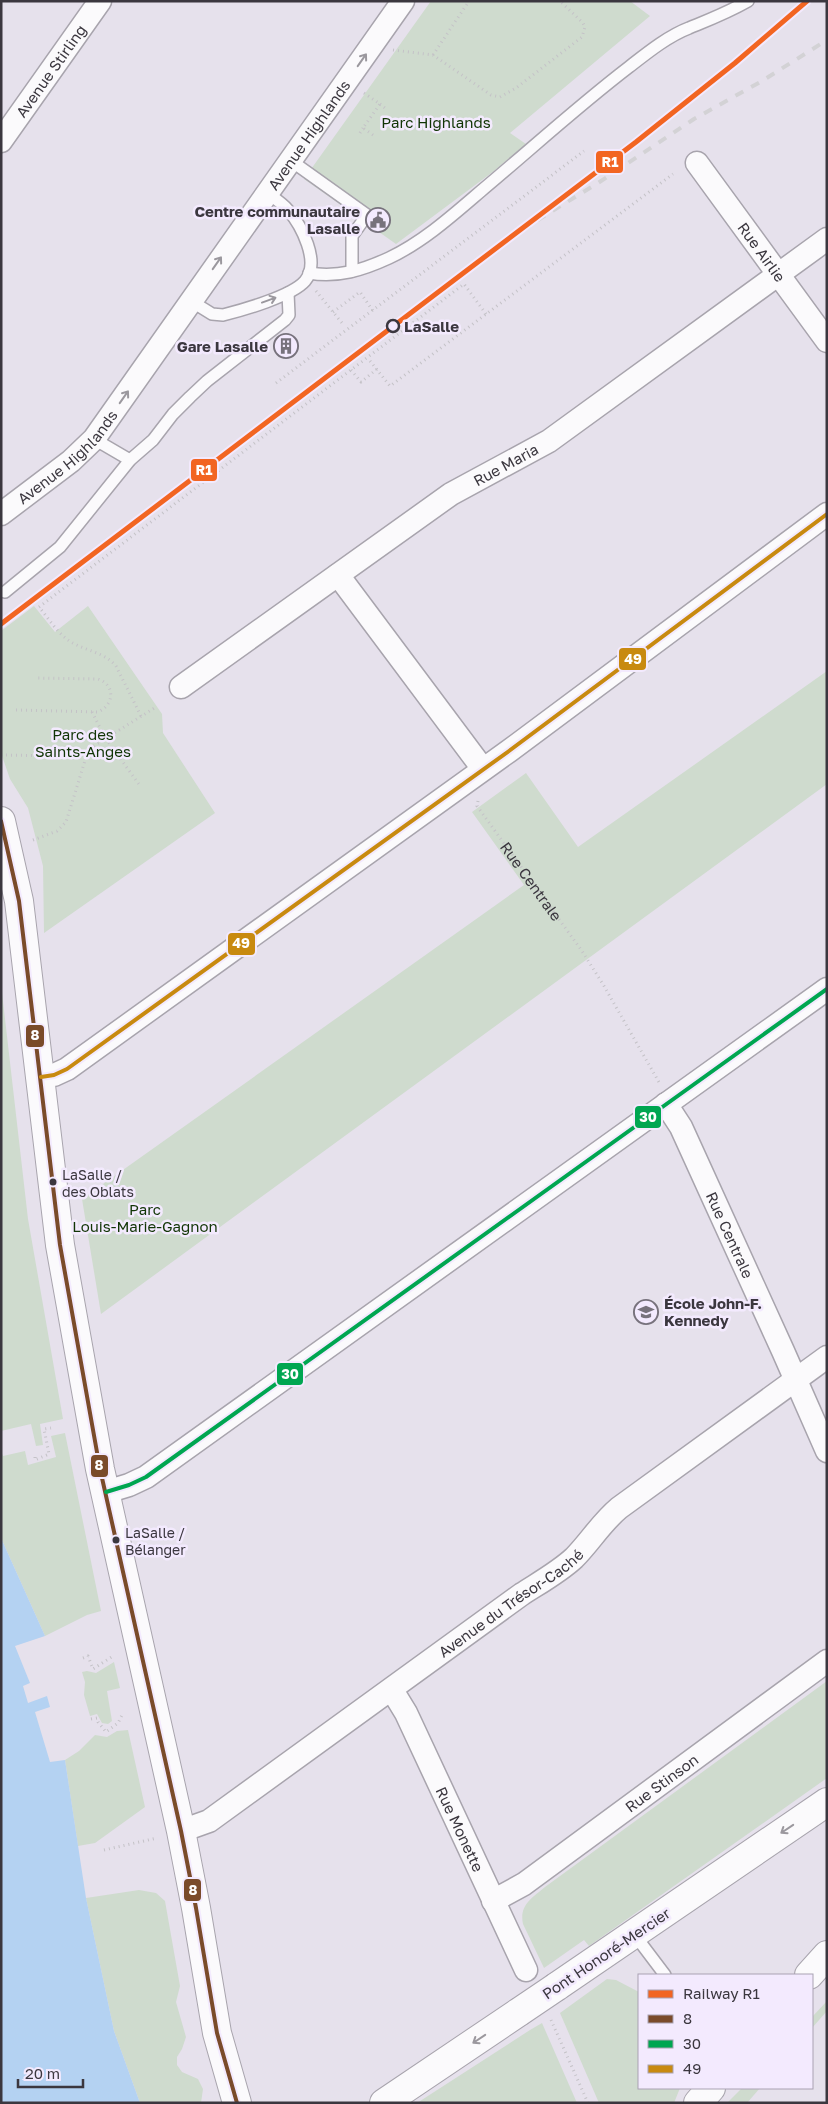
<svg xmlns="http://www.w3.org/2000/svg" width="828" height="2104" font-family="'Golos Text',sans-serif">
  <rect width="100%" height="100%" fill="#e6e1ec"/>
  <g fill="#cfdbce">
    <path d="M431,1H630L650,16L510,133L526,144L494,171L396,244L304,179Z"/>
    <path d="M34,606L55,632L88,606L162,714L163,733L215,813L44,933L43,866L28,808L10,779L1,753V631Z"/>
    <path d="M827,671V784L101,1314L82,1199L524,885L472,812L526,773L578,847Z"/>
    <path d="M1,984L28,1219L63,1419L40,1424L43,1445L36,1446L31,1424L1,1431Z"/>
    <path d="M65,1433L101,1611L87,1615L45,1636L1,1538V1451L3,1456L25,1451L28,1465L56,1457L51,1436Z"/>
    <path d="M114,1662L120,1688L107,1691L112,1721L108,1724L102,1723L97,1714L90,1716L84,1695L85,1682L82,1672L87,1671L96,1673Z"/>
    <path d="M827,1681V1778L589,1946L584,1940L544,1968L523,1924C519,1905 532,1898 545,1887Z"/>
    <path d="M128,1730L145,1807L95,1843L78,1846L65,1760L79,1751L95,1735L107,1737L117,1731Z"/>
    <path d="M139,1890L156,1893L165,1901L180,1986L176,2002L186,2037L182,2049L177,2057V2065L182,2072L198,2079L203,2089L201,2103H140L114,2031L86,1898Z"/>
    <path d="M607,1979L616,1980L639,1992V2088H680L674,2103H599L560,2013Z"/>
    <path d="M827,2001V2011L812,2028V2017Z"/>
    <path d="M542,2023L577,2103H417L530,2030Z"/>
    <path d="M742,2088H760L747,2103H727Z"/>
  </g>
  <path fill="#b4d2f2" d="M1,1538L45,1636L15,1646L30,1683L23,1686L28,1703L47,1696L50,1707L35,1712L50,1762L65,1760L86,1898L114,2031L140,2103H1Z"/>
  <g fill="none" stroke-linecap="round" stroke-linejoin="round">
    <defs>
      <g id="service">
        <path d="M290,160L367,215L352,236V271"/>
        <path d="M309,273C338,278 363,270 389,258C423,242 453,215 481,191C530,150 578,106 629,67C647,53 668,36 689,28C711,19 727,13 748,1"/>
        <path d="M191,301L212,314L223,315C243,310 292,296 305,281C321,262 301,225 288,210C282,203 274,198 267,193"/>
        <path d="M94,439L130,460"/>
        <path d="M5,592L60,547L130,460L153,440L173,414L190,397L207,381L285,320L289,315L288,293"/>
        <path d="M634,1934L665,1975"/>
      </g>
      <g id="minor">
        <path id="s2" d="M1,141L100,1"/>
        <path id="s3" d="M697,163L827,341"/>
        <path id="s4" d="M1,514L71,461L94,439L403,1"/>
        <path d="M338,575L483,769"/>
        <path id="s5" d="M181,687L451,494L549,441L827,239"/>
        <path d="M41,1077L54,1075L67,1069L509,751L827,514"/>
        <path id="s6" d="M666,1104L681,1127L783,1351L827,1451"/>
        <path d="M106,1492L129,1485L146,1477L827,989"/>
        <path id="s7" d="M392,1690L406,1713L526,1970"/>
        <path id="s8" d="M181,1831L209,1821L522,1594C539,1583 559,1572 574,1558C590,1542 601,1523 619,1508L827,1357"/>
        <path id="s9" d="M493,1901L524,1884L827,1661"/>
      </g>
      <path id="secondary" d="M1,821L19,901L60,1245L100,1469L181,1831L196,1908L217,2033L237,2103"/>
      <g id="trunk">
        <path d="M809,1975L827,1955"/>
        <path d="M556,1987L827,1802"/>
        <path d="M384,2103L519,2012"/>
        <path d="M698,2103L711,2088"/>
      </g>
    </defs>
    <use href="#service" stroke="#a8a4ad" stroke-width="14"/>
    <use href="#minor" stroke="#a8a4ad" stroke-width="25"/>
    <use href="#secondary" stroke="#a8a4ad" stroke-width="30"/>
    <use href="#trunk" stroke="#a8a4ad" stroke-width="30"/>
    <g stroke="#c4c2c7" stroke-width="3" stroke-dasharray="1 4" stroke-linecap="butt">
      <path d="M393,50L433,55L491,95L500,97L516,88L582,37L585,27L583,23L560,1"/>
      <path d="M433,55L469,1"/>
      <path d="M364,93L380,104L363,128L376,137"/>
      <path d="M380,104L385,108"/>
      <path d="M360,133L363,128"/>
      <path d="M316,291L342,323"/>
      <path d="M333,312L360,292L373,311"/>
      <path d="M370,361L390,386L673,174"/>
      <path d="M351,370L361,382L377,369"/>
      <path d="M276,383L584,151"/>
      <path d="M16,710L98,712C114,705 116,685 98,679L35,678"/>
      <path d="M92,712L106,739L141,787"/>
      <path d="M141,716L116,666C104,652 86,651 71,642C58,634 49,619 39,607L464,284L486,314"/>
      <path d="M1,755L60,756L81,754L156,707"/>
      <path id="s1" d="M478,801L477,806L582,951L604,986L660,1084"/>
      <path d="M33,840L57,831L66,822L88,751"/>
      <path d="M35,1457V1460L49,1454L44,1429L51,1428"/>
      <path d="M83,1658L88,1656L93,1669L113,1656"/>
      <path d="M91,1719L97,1718L98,1722L106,1732L118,1723L122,1715"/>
      <path d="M104,1850L157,1838"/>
      <path d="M551,2020L588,2103"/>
    </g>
    <use href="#service" stroke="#fbfafc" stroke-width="11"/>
    <use href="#minor" stroke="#fbfafc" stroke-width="22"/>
    <use href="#secondary" stroke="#fbfafc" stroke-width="28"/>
    <use href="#trunk" stroke="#fbfafc" stroke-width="28"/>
    <path stroke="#d3d2d5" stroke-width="4" stroke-dasharray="9 9" stroke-linecap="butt" d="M478,261L541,218L598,183L694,119L762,81L827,40"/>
    <defs>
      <path id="trunk-bridge" d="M519,2012L556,1987"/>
    </defs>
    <use href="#trunk-bridge" stroke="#a8a4ad" stroke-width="30" stroke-linecap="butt"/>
    <use href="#trunk-bridge" stroke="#fbfafc" stroke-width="28"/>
    <defs>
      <path id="bus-1" d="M1,821L19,901L60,1245L100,1469L181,1831L196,1908L217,2033L237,2103"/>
      <path id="bus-2" d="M106,1492L129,1485L146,1477L827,989"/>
      <path id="bus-3" d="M41,1077L54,1075L67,1069L509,751L827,514"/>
    </defs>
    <use href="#bus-1" stroke="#f3eafe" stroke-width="8"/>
    <use href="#bus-2" stroke="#f3eafe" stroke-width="8"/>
    <use href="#bus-3" stroke="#f3eafe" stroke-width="8"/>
    <use href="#bus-1" stroke="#7a4b2a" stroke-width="4"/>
    <use href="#bus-2" stroke="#00a651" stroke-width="4"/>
    <use href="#bus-3" stroke="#c88a10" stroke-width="4"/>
    <defs>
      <path id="rail-1" d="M1,624L636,142L735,63L807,1"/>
    </defs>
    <use href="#rail-1" stroke="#f3eafe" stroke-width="9"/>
    <use href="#rail-1" stroke="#f26522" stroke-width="5"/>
  </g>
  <defs><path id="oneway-shaft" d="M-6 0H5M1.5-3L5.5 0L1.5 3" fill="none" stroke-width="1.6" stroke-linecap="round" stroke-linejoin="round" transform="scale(1.25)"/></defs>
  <g stroke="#9b989e">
    <use href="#oneway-shaft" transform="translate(362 60) rotate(-55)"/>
    <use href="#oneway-shaft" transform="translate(217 263) rotate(-55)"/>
    <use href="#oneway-shaft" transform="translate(269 300) rotate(-20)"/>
    <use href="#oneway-shaft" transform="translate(124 397) rotate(-55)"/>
    <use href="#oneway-shaft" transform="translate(787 1829) rotate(146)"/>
    <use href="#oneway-shaft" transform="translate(479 2039) rotate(146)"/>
  </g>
  <defs>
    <symbol id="civic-ring" viewBox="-11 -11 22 22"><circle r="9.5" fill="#f3eafe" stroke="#77727c" stroke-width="1.5"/><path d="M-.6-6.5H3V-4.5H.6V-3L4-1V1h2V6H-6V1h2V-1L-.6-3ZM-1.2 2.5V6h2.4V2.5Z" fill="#77727c"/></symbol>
    <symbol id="building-ring" viewBox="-11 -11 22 22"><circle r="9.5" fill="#f3eafe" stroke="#77727c" stroke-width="1.5"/><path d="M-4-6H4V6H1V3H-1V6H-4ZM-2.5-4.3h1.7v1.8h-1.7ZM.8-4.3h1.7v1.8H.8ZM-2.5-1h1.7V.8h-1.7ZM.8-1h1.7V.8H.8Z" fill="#77727c"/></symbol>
    <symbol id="school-ring" viewBox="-11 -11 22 22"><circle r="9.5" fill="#f3eafe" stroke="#77727c" stroke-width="1.5"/><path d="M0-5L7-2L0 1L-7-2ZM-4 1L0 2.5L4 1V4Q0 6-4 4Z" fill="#77727c"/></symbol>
  </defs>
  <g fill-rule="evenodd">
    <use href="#civic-ring" x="364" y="206" width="28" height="28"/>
    <use href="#building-ring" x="272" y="332" width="28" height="28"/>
    <use href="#school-ring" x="632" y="1298" width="28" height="28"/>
  </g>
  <circle fill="#f3eafe" stroke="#3b373f" stroke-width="2.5" cx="393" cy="326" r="6"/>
  <g fill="#3b373f" stroke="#f3eafe" stroke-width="2">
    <circle cx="53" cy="1182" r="4.5"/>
    <circle cx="116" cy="1540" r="4.5"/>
  </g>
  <g text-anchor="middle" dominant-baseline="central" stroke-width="5" stroke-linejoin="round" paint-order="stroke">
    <g font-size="14" fill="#3b373f" stroke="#f3eafe" text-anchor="start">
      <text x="62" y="1174">LaSalle /<tspan x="62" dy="17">des Oblats</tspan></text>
      <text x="125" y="1532">LaSalle /<tspan x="125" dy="17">Bélanger</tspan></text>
    </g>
    <g font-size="15" fill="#3b373f" stroke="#f3eafe">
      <text stroke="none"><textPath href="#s2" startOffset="86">Avenue Stirling</textPath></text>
      <text stroke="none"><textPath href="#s4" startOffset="492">Avenue Highlands</textPath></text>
      <text stroke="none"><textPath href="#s3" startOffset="110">Rue Airlie</textPath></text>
      <text stroke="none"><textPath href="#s4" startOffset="88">Avenue Highlands</textPath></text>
      <text stroke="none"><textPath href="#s5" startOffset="394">Rue Maria</textPath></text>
      <text stroke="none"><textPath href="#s1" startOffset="98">Rue Centrale</textPath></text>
      <text stroke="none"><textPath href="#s6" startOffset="146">Rue Centrale</textPath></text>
      <text stroke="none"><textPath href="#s8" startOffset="402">Avenue du Trésor-Caché</textPath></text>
      <text stroke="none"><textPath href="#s9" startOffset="206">Rue Stinson</textPath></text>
      <text stroke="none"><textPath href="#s7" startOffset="155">Rue Monette</textPath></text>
      <text transform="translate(606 1953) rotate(-34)">Pont Honoré-Mercier</text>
    </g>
    <g font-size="15" fill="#113505" stroke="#f3eafe">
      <text x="436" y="122">Parc Highlands</text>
      <text x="83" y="734">Parc des<tspan x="83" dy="17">Saints-Anges</tspan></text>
      <text x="145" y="1209">Parc<tspan x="145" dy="17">Louis-Marie-Gagnon</tspan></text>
    </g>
    <g font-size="15" font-weight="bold" fill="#3b373f" stroke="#f3eafe" text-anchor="end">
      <text x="360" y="211">Centre communautaire<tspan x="360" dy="17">Lasalle</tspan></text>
      <text x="268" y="346">Gare Lasalle</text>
      <text x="664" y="1303" text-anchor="start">École John-F.<tspan x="664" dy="17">Kennedy</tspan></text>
    </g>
    <g font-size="15" font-weight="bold" fill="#3b373f" stroke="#f3eafe" text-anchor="start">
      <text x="404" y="326">LaSalle</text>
    </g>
  </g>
  <g stroke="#f3eafe" stroke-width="2">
    <rect x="595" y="150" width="29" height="24" rx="5" fill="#f26522"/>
    <rect x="190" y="458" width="28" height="24" rx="5" fill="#f26522"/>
    <rect x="618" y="647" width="29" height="24" rx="5" fill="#c88a10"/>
    <rect x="227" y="932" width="29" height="24" rx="5" fill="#c88a10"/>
    <rect x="25" y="1024" width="20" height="24" rx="5" fill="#7a4b2a"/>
    <rect x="634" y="1105" width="28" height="24" rx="5" fill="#00a651"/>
    <rect x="276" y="1362" width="28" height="24" rx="5" fill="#00a651"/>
    <rect x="90" y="1454" width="19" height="24" rx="5" fill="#7a4b2a"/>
    <rect x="183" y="1878" width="19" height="24" rx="5" fill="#7a4b2a"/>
  </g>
  <g font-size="14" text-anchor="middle" font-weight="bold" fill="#fff">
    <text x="610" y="167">R1</text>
    <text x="204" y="475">R1</text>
    <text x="633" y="664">49</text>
    <text x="241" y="948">49</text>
    <text x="35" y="1040">8</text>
    <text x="648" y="1122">30</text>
    <text x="290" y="1379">30</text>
    <text x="99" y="1470">8</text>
    <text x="193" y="1895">8</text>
  </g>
  <rect width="828" height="2104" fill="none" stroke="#3b373f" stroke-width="5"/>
  <rect x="638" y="1974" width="175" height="115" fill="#f3eafe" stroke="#a9a2b2"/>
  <rect x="648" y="1990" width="25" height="8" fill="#f26522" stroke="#a9a2b2"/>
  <text x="683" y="1999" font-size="15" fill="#3b373f">Railway R1</text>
  <rect x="648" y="2015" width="25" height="8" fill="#7a4b2a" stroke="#a9a2b2"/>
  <text x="683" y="2024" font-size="15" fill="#3b373f">8</text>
  <rect x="648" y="2040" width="25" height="8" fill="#00a651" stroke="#a9a2b2"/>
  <text x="683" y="2049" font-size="15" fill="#3b373f">30</text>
  <rect x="648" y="2065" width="25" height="8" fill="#c88a10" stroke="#a9a2b2"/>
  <text x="683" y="2074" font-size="15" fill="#3b373f">49</text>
  <path d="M18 2079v8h65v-8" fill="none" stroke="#3b373f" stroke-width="2.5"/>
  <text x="25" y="2079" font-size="15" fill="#3b373f" stroke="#f3eafe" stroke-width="4" paint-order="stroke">20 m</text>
</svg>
